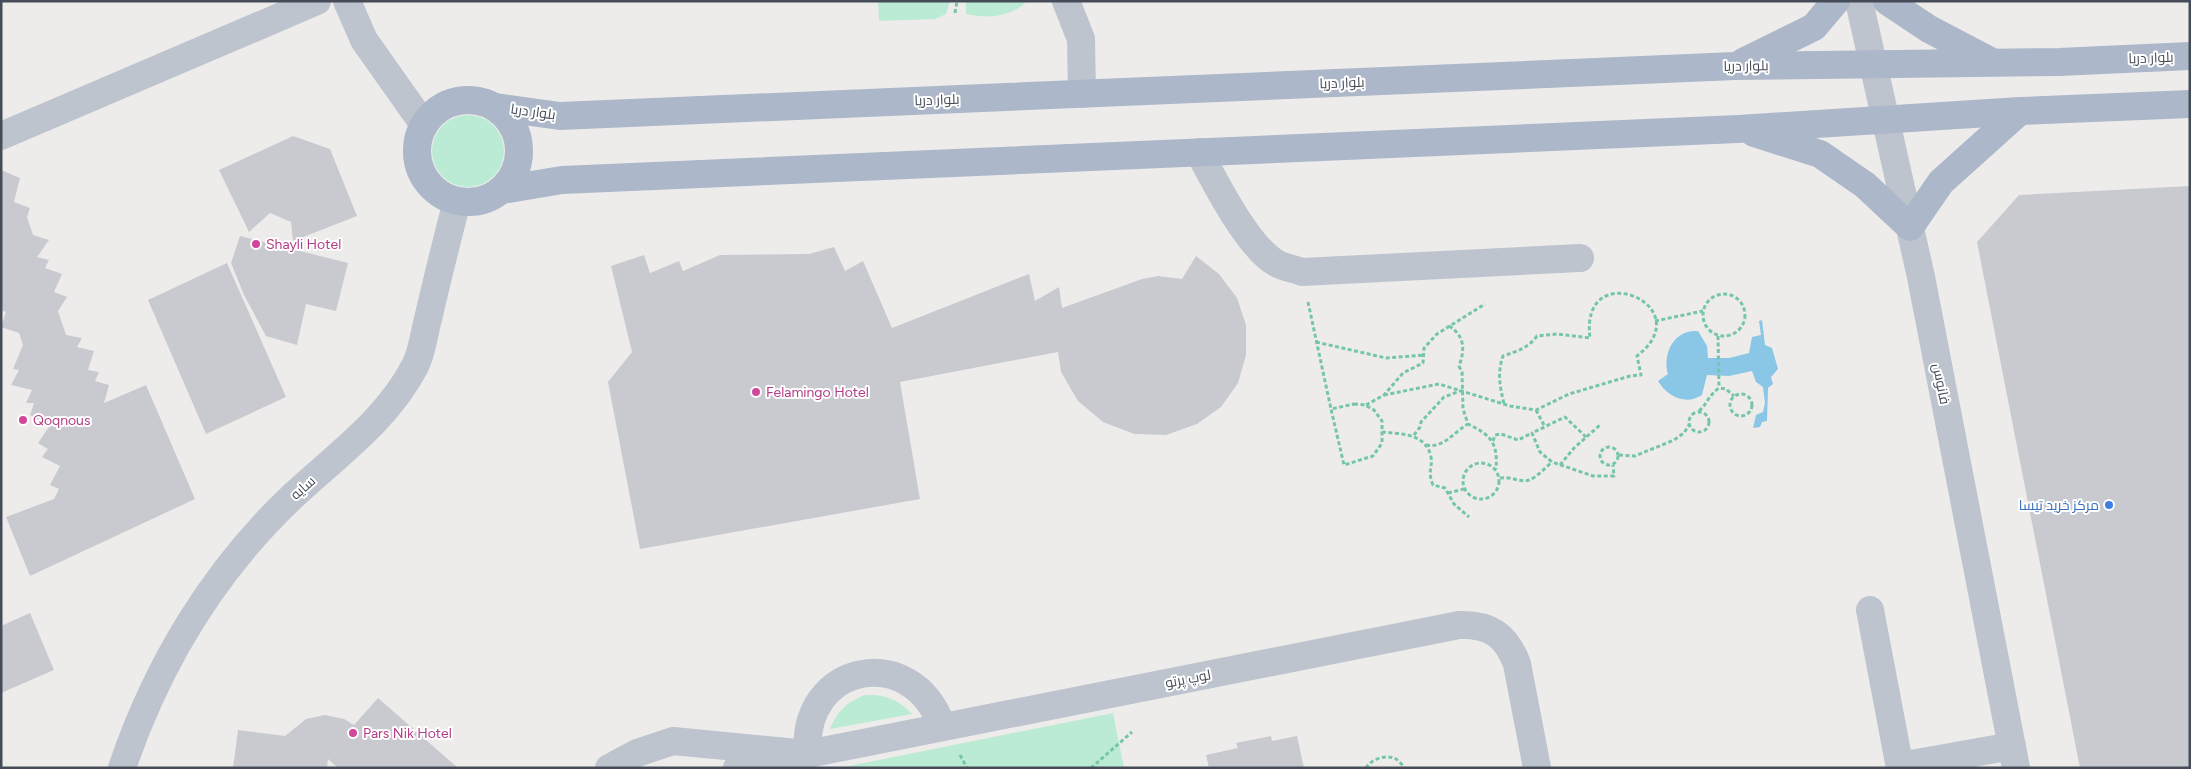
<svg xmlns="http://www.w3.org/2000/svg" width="2191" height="769" font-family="Figtree,Cairo,sans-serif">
  <rect width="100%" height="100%" fill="#eeeceb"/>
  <g fill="#bbebd4">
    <path d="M878,1H950L946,14L935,19L879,21Z"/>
    <path d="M966,1H1027C1012,17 987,19 966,14Z"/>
    <circle cx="468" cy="151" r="36"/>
    <path d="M865,695C885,694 898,699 912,714L830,729C837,711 847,702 865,695Z"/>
    <path d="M1113,713L1124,768H839Z"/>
  </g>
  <path fill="#8ac6e5" d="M1762,320L1765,345L1772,348L1778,369L1771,377L1773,384L1768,388L1767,421L1762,422L1760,427L1753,428L1756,415L1763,412L1765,403L1763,387L1756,382L1752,371L1729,376L1707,375L1702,395C1685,406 1667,396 1658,381L1668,374C1662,354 1674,329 1698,331L1707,346L1708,358H1729L1749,353L1752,337L1761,335L1759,321Z"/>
  <g fill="#c9cad0">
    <path d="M293,136L330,149L357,216L293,241L291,222L270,213L249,232L219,170Z"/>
    <path d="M1,170L20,178L14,202L30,208L27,217L33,235L49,240L37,257L49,260L45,268L62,274L54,292L67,297L58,311L66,335L82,338L77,347L94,351L88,370L99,372L95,381L109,385L104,403L146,385L195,499L30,576L6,517L54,499L59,489L50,485L60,466L42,457L48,449L38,443L49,427L30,415L34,403H26L32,390L11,385L19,370L13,369L23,345L19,333L1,327L6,312L1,310Z"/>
    <path d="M2190,186V768H2080L1977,242L2019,195Z"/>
    <path d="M240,236L348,263L336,311L306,304L297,345L266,336L244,295L231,263Z"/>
    <path d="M834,247L845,271L863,261L892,328L1029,274L1035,301L1059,287L1062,308L1142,279L1158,276L1182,279L1196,256L1219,274L1237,298L1246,325V355L1238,383L1221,407L1197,424L1166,435L1134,434L1103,422L1078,401L1061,372L1058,352L900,382L920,499L640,549L608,382L632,352L611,266L644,255L650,273L679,261L683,271L720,255L809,254Z"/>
    <path d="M227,263L286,397L206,434L148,300Z"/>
    <path d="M30,613L54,670L1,693V626Z"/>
    <path d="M378,698L458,768H338L328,759L327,768H233L238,730L285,736L306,719L325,715L344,719L354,725Z"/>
    <path d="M1271,736L1272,741L1297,736L1304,768H1209L1206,755L1238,748L1236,743Z"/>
  </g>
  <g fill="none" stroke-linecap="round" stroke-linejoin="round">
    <g stroke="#75c6a9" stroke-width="3" stroke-dasharray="4 2.5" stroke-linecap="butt">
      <path d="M955,13L957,1"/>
      <circle cx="1724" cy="315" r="21"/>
      <path d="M1308,302L1331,409"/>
      <path d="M1655,321L1703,311"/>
      <path d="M1449,326C1465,336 1465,350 1459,366L1462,372L1463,409L1468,424C1491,435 1498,443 1496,469"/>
      <path d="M1718,336L1719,388"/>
      <path d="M1316,342L1386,358L1424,355"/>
      <circle cx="1741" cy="405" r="11"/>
      <path d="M1384,395L1439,384L1510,406L1536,410L1569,394L1630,376L1641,375L1637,356C1703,305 1579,254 1590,338L1557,334L1537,336C1528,348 1518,351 1503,356C1497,373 1500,387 1504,404"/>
      <path d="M1354,404L1365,405L1374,410L1382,421V443L1373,456L1344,465L1331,409Z"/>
      <path d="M1366,405L1384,395L1403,373L1423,363L1424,348L1437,334L1485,304"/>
      <path d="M1536,410L1545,427"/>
      <path d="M1699,411C1707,404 1709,395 1719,388L1726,389L1734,396"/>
      <circle cx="1699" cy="422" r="10"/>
      <path d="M1382,432C1401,434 1426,433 1431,457C1433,467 1427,471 1433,485L1445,488L1454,504L1469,517"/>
      <path d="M1414,435L1420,427L1421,422L1444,397L1460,391"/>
      <path d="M1586,437L1565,417L1532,433L1540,452L1552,462L1593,476H1614L1613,465"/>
      <path d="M1493,441L1495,435L1501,434L1518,440L1532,433"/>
      <path d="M1426,445C1443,449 1454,432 1468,424"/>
      <circle cx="1609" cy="456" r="9"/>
      <path d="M1619,455L1635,456L1674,440L1684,433L1689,425"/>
      <circle cx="1481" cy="481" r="18"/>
      <path d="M1560,465L1574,448L1600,425"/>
      <path d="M1500,478C1511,476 1520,483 1529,480C1536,478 1546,467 1552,462"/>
      <path d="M1448,493L1464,489"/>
      <path d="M960,755L967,768"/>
      <path d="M1091,768L1132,732"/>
      <path d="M1366,768C1371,759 1386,754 1396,759C1399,761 1402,765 1405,768"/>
    </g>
    <g stroke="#bdc4cd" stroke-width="28">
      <path d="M347,1L364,40L424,125"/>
      <path d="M1066,1L1081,39L1082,94"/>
      <path d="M1859,1L1921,277L2016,768"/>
      <path d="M1,136L317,1"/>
      <path d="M1199,152C1215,182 1247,246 1276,263C1283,267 1294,269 1302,272L1580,258"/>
      <path d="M1870,610L1900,768"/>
      <path d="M1900,766L2012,746"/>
      <path d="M122,768C157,665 214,570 294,495C337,455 387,420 415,366C422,353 424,334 428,319C437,280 447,240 457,201"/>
      <path d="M609,768L637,753L673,741L808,754C800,663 913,641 942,727"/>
      <path d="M737,768L1459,625C1490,624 1506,635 1517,664L1537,768"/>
    </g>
    <g stroke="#acb7c9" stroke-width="28">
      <path d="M1887,1L1929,29L1990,61"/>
      <path d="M1743,62L1814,27L1836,1"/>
      <circle cx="468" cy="151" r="51"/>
      <path d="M495,107L560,116L1735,66L2059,62L2190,56"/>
      <path d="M1754,133L1820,154L1865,185L1910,227L1941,182L2020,111"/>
      <path d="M502,190L562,180L1738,129L2020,111L2190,104"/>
    </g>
  </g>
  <g fill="#d1479c" stroke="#fff" stroke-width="2">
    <circle cx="256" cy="244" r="5"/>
    <circle cx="756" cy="392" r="5"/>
    <circle cx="23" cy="420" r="5"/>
    <circle cx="353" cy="733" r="5"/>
  </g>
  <circle fill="#3f7fe0" stroke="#fff" stroke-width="2" cx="2109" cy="505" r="5"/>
  <g text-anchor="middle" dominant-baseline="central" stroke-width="4" stroke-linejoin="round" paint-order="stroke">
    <g font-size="14" fill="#454c57" stroke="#fff">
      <text transform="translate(2151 58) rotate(-2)">بلوار دریا</text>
      <text transform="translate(1746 66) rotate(-1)">بلوار دریا</text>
      <text transform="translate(1342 83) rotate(-2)">بلوار دریا</text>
      <text transform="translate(937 100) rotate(-2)">بلوار دریا</text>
      <text transform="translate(533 112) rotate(8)">بلوار دریا</text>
      <text transform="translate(1941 384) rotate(79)">فانوس</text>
      <text transform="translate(303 488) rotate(-42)">سایه</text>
      <text transform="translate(1188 679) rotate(-11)">لوپ پرتو</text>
    </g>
    <g font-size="14" fill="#b23c85" stroke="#fff" text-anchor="start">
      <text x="266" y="244">Shayli Hotel</text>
      <text x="766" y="392">Felamingo Hotel</text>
      <text x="33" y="420">Qoqnous</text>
      <text x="363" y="733">Pars Nik Hotel</text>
    </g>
    <g font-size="14" fill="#366cbe" stroke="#fff" text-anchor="end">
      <text x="2099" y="505">مرکز خرید تیسا</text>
    </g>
  </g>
  <rect width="2191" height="769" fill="none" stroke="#454c57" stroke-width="5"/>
</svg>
